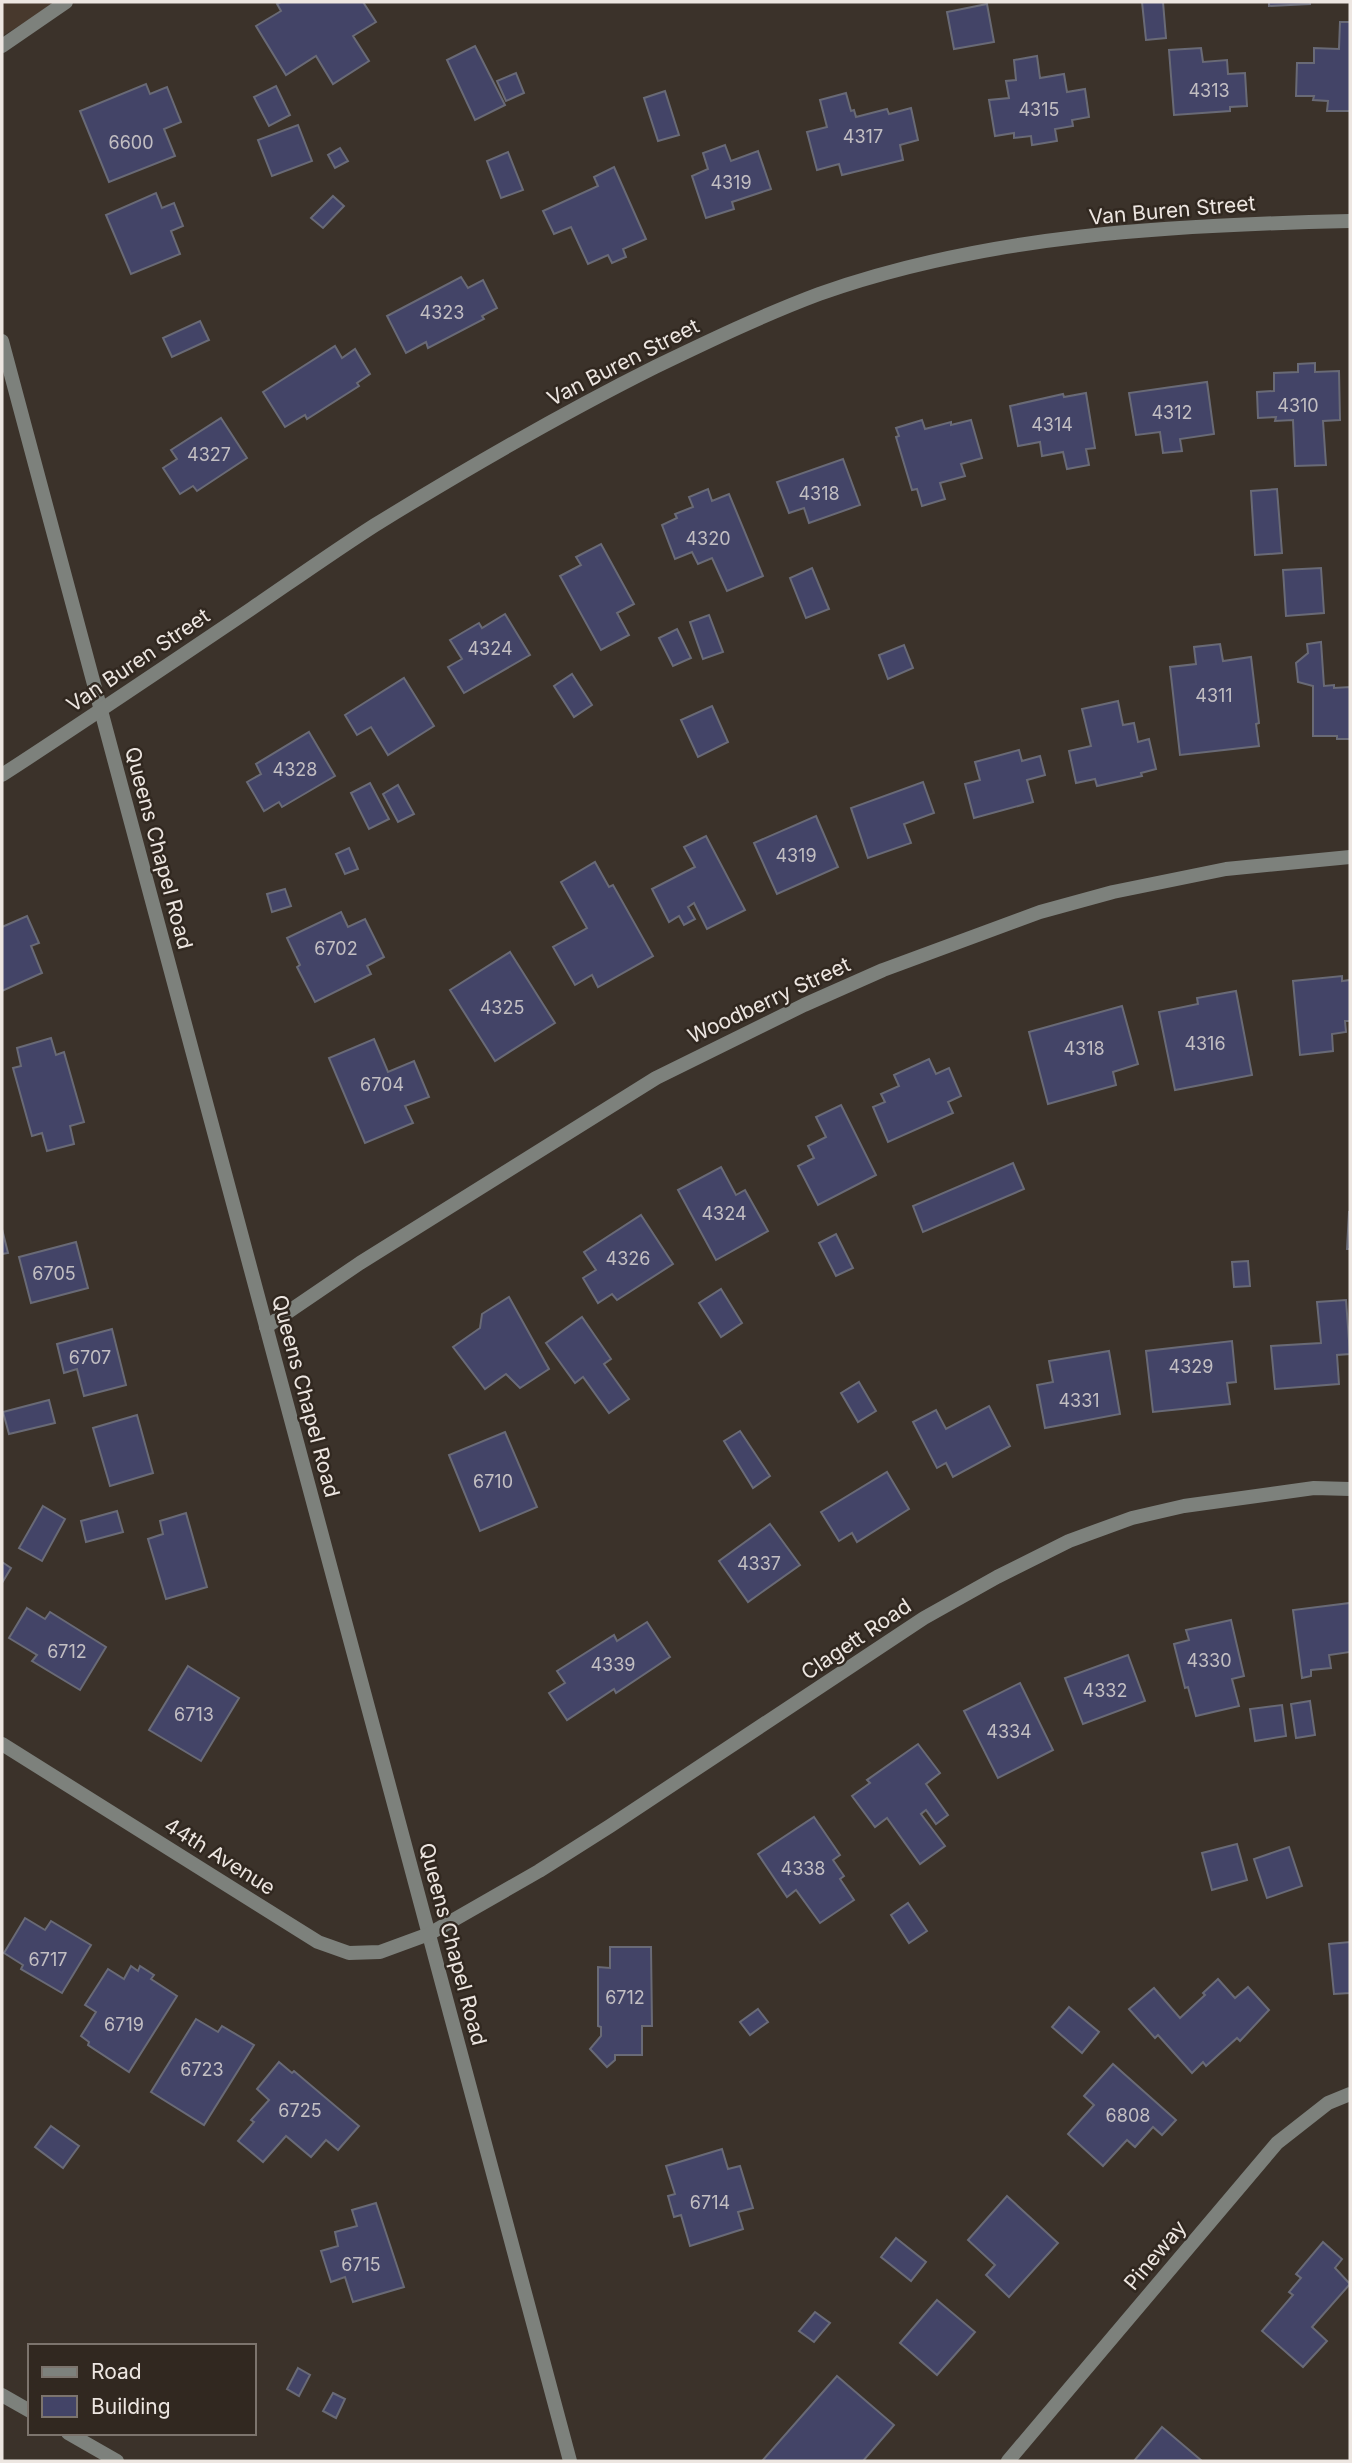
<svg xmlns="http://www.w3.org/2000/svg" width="1352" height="2463" font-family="Inter,sans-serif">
  <rect width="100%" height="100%" fill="#3b322a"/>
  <path fill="#48392d" d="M2,2H59L2,36Z"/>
  <g fill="#434467" stroke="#696a76" stroke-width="2">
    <path d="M281,2H363L376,22L353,36L369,61L333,84L316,56L286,75L256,26L281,11L277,4Z"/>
    <path d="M1142,2H1163L1166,38L1146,40Z"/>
    <path d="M1269,2H1310V4L1269,6Z"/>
    <path d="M987,4L994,42L954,49L947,12Z"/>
    <path d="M1340,22H1350V111H1327L1328,101L1313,100L1314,96H1296L1297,63H1314V48L1339,49Z"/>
    <path d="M475,46L505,105L475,120L447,60Z"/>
    <path d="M1201,48L1203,62L1227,60L1228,74L1245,73L1247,106L1230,107V111L1174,115L1169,50Z"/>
    <path d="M1037,56L1040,78L1064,74L1067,92L1085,89L1089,117L1072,120L1073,126L1055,129L1057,141L1032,145L1031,136L1014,138V133L995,136L989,100L1009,98L1006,81L1016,80L1014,60Z"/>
    <path d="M516,73L524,93L506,101L497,81Z"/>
    <path d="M146,84L150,94L167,87L181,122L164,129L175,156L109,182L80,111Z"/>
    <path d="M276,86L290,115L269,126L254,97Z"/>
    <path d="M665,91L679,135L658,141L644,98Z"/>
    <path d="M846,93L851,111L854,110L856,117L887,109L889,114L911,108L918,140L900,145L903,160L842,175L839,164L817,170L807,132L827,127L820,100Z"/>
    <path d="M298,125L312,161L272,176L258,140Z"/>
    <path d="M725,145L731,161L758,151L771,189L732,202L734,209L706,218L692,176L708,169L703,153Z"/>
    <path d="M340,148L348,161L335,168L328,155Z"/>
    <path d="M508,152L523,190L501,198L487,161Z"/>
    <path d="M614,167L646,239L623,249L626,257L612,263L608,255L588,264L571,227L554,234L543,211L598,186L594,177Z"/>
    <path d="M156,193L162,208L174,203L183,226L171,231L180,254L131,274L106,215Z"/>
    <path d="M333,196L344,206L323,228L311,218Z"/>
    <path d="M461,277L468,288L483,280L497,308L482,316L484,319L428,348L426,342L406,353L387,316Z"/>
    <path d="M200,321L209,340L172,357L163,338Z"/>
    <path d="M335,346L342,358L355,349L370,374L357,383L359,386L307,419L305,415L285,427L263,392Z"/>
    <path d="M1315,363V372L1339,371L1340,420L1323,421L1326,465L1295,466L1293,420L1275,421L1276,417L1258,418L1257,392L1274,391V373L1298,372V364Z"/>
    <path d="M1207,382L1214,434L1180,439L1182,451L1163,453L1160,432L1136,435L1129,393Z"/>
    <path d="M1086,393L1095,448L1086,449L1089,465L1067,469L1063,452L1042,456L1040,442L1018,446L1010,406L1063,394L1064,397Z"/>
    <path d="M221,418L247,458L197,491L193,486L180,494L163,468L177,459L171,450Z"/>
    <path d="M922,420L925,429L951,422V425L971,420L982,458L961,464L965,476L940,483L945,499L922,506L917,489L912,490L896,437L899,436L896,428Z"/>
    <path d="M843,459L860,505L809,523L804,508L789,513L777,482Z"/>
    <path d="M708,489L712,501L729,494L763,576L727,591L712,558L698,564L692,552L675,559L662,525L677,518L675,514L693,507L689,497Z"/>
    <path d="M1277,489L1282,553L1255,555L1251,491Z"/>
    <path d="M601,544L634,604L617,613L629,635L601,650L560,576L581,565L576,557Z"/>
    <path d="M812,568L829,609L806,618L790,578Z"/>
    <path d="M1321,568L1324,613L1286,616L1283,570Z"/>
    <path d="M505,614L530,655L464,693L448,667L462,659L450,640L479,623L482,628Z"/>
    <path d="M709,615L723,652L703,659L690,622Z"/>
    <path d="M677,629L691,658L673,666L659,638Z"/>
    <path d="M1321,642L1324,686L1334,685V688L1350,687V739H1337V736H1313V686L1298,682L1296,663L1308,653L1307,644Z"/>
    <path d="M1220,644L1223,661L1251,657L1259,723L1256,724L1259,746L1180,755L1170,667L1196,664L1194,647Z"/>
    <path d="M904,645L913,668L888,679L879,655Z"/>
    <path d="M572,674L592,705L574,717L554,686Z"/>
    <path d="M404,678L434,726L388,755L371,727L357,735L345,715Z"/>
    <path d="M1118,701L1123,725L1134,723L1138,742L1149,739L1156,769L1141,773L1142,776L1097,786L1095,779L1076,783L1069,751L1091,746L1082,709Z"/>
    <path d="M712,706L728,742L698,757L681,720Z"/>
    <path d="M309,732L335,776L282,807L279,802L264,811L247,782L261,774L256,764Z"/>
    <path d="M1019,750L1022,761L1040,756L1045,775L1027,780L1033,802L974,818L965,784L980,780L975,762Z"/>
    <path d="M923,782L934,813L904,824L911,843L868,858L851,808Z"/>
    <path d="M370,783L389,819L369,829L351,793Z"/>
    <path d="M398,785L414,814L398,822L383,794Z"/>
    <path d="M816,816L838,867L777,894L754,843Z"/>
    <path d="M706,836L745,910L707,929L694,903L688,907L695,919L684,925L679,916L669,922L652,889L695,867L684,847Z"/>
    <path d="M349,848L358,869L345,874L336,854Z"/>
    <path d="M595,862L609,887L613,885L653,956L598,987L592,975L575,985L553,947L587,928L561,882Z"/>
    <path d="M285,889L291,906L272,912L267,894Z"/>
    <path d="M341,912L348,927L365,919L384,957L367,966L371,974L315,1002L297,967L300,965L287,938Z"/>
    <path d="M27,916L39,943L31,946L42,973L2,991V927Z"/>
    <path d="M510,952L555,1023L495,1061L450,990Z"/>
    <path d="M1342,976V981L1350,980V1021H1345L1346,1032L1332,1034L1333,1051L1300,1055L1293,981Z"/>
    <path d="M1236,991L1252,1075L1175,1090L1159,1012L1198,1004L1197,998Z"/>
    <path d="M1122,1006L1138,1064L1113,1072L1116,1085L1048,1104L1029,1032Z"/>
    <path d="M51,1038L56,1055L64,1052L84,1122L70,1126L74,1144L47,1151L42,1133L32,1136L13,1068L21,1066L17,1048Z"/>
    <path d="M374,1039L388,1072L414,1061L429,1097L405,1106L413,1123L365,1143L329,1058Z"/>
    <path d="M929,1059L936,1074L949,1068L961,1096L948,1102L953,1113L888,1142L873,1107L885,1102L881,1094L899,1086L894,1075Z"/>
    <path d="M841,1105L876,1175L818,1205L798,1166L814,1158L808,1146L826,1137L816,1117Z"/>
    <path d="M1013,1163L1024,1189L923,1232L913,1206Z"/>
    <path d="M721,1167L736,1195L745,1190L768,1231L716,1260L678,1190Z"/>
    <path d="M1349,1212H1350V1249H1347Z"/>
    <path d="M641,1215L673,1264L617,1300L612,1294L598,1303L583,1278L596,1270L584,1252Z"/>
    <path d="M2,1229L8,1253L2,1254Z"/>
    <path d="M836,1234L853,1268L836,1276L819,1243Z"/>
    <path d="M76,1242L88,1288L31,1303L19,1257Z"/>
    <path d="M1248,1261L1250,1286L1234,1287L1232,1262Z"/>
    <path d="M721,1289L742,1323L721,1337L699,1303Z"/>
    <path d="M509,1297L549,1369L520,1388L506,1374L485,1389L453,1347L480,1328L482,1314Z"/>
    <path d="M1346,1300L1350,1354L1337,1355L1339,1384L1275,1389L1271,1346L1321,1343L1317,1302Z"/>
    <path d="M582,1317L611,1359L604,1364L629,1399L609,1413L583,1377L575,1383L546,1343Z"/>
    <path d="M112,1329L126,1385L84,1396L77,1369L64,1373L57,1344Z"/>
    <path d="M1232,1341L1236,1382L1227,1383L1230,1404L1153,1412L1146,1351Z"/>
    <path d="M1109,1351L1120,1414L1045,1428L1037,1385L1053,1382L1049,1361Z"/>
    <path d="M859,1382L876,1411L858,1422L841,1393Z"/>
    <path d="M49,1400L55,1423L9,1434L3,1412Z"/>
    <path d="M989,1406L1010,1446L953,1477L946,1463L937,1468L913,1422L936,1410L946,1429Z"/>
    <path d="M137,1415L153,1473L110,1486L93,1428Z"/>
    <path d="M740,1431L770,1476L753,1488L724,1441Z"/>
    <path d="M505,1432L537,1507L480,1531L449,1455Z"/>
    <path d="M887,1472L909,1509L857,1542L852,1533L839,1541L821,1512Z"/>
    <path d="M43,1506L65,1519L42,1561L19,1548Z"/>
    <path d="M117,1511L123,1532L86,1542L81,1521Z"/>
    <path d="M186,1513L207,1587L166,1599L148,1539L163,1534L160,1521Z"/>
    <path d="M770,1524L800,1565L748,1602L719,1561Z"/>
    <path d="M2,1562L11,1568L2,1583Z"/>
    <path d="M1350,1603V1652L1329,1655L1331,1668L1311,1670V1676L1302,1678L1293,1610Z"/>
    <path d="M27,1608L45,1619L50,1612L106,1647L80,1690L32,1661L37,1655L9,1638Z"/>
    <path d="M1231,1620L1244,1676L1232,1679L1239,1706L1196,1716L1188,1687L1185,1688L1174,1644L1189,1640L1186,1630Z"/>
    <path d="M647,1622L670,1657L616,1693L614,1689L567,1720L549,1693L565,1683L557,1671L614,1635L617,1641Z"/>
    <path d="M1128,1655L1145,1701L1083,1724L1065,1678Z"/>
    <path d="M188,1666L239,1698L201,1761L149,1730Z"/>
    <path d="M1020,1683L1053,1750L998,1778L964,1711Z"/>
    <path d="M1310,1701L1315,1735L1296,1738L1291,1704Z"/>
    <path d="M1282,1705L1286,1736L1255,1741L1250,1709Z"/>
    <path d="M918,1744L940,1773L926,1784L948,1815L936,1824L926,1810L921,1814L945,1846L920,1864L887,1818L875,1827L852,1796L870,1783L867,1780Z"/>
    <path d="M814,1817L840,1855L833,1860L844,1876L840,1879L854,1900L820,1923L796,1890L787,1897L758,1854Z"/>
    <path d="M1237,1844L1247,1880L1212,1890L1202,1853Z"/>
    <path d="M1289,1847L1302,1886L1267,1898L1254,1859Z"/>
    <path d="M908,1903L927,1931L909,1943L891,1915Z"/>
    <path d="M25,1918L45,1930L51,1921L91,1945L62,1993L21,1969L23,1965L4,1953Z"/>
    <path d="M1350,1942V1993L1334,1994L1329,1944Z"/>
    <path d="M610,1947H651L652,2026H642V2055H615V2060L607,2067L590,2049L601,2036V2027L598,2026V1967L610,1968Z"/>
    <path d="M131,1966L138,1971L140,1966L154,1975L151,1979L177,1996L129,2072L88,2045L89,2042L81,2036L96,2012L85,2005L108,1969L124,1979Z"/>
    <path d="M1218,1979L1235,1998L1248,1987L1269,2010L1240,2041L1237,2038L1206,2066L1203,2062L1192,2073L1158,2035L1155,2038L1129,2009L1154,1988L1180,2018L1205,1995L1203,1993Z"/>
    <path d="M1069,2007L1099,2032L1082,2053L1052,2027Z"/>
    <path d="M758,2009L768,2022L750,2035L740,2022Z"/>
    <path d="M196,2019L218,2032L222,2026L254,2045L204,2125L151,2092Z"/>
    <path d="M279,2062L292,2073L294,2071L359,2126L338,2150L326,2140L311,2157L286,2136L263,2162L238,2141L254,2122L251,2120L269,2100L257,2089Z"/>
    <path d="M1113,2064L1176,2120L1162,2135L1153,2127L1135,2147L1127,2140L1103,2166L1068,2134L1094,2105L1084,2096Z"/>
    <path d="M51,2126L79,2146L63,2168L35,2147Z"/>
    <path d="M722,2149L728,2169L740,2166L753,2208L738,2212L743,2229L690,2246L681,2215L674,2217L668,2196L675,2194L666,2166Z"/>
    <path d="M1007,2196L1058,2243L1009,2297L986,2275L995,2265L968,2240Z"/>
    <path d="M376,2203L404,2287L353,2302L345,2277L331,2282L321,2251L338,2246L335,2232L357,2226L352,2210Z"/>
    <path d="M896,2238L926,2262L911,2281L881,2257Z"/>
    <path d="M1323,2242L1342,2259L1335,2268L1350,2284L1312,2327L1327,2341L1303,2367L1262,2331L1293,2295L1289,2292L1301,2278L1296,2274Z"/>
    <path d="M937,2300L975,2332L937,2375L900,2343Z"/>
    <path d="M815,2312L830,2323L814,2342L799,2331Z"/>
    <path d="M298,2368L310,2375L299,2396L287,2389Z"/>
    <path d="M837,2376L894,2425L863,2461H762Z"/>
    <path d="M333,2393L345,2399L336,2418L323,2411Z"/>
    <path d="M1162,2427L1202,2461H1134Z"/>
  </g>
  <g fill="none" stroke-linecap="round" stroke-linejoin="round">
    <g stroke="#7d817c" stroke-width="14">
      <path d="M2,2395L30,2411"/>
      <path d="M68,2433L117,2461"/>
    </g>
    <g stroke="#7d817c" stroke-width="14">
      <path d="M2,46L66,2"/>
      <path d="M2,341L570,2461"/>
      <path d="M2,775C85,721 168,665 251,609C292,581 333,552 375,525C466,469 559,415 655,367C709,341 763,315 819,294C988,234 1173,225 1350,221"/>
      <path d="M266,1327L360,1263L656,1078L804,1005L883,970L1040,912L1113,892L1226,869L1350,857"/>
      <path d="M2,1744L318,1942L349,1953L380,1952L429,1934L539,1871L610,1826L924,1618L997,1577L1069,1541L1132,1518L1184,1506L1314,1488L1350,1489"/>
      <path d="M1008,2461L1277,2143L1328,2103L1350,2094"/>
    </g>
  </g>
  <g text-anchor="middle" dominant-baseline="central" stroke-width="5" stroke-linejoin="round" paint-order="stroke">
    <g font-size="18" fill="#c2bec2">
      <text x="1209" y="90">4313</text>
      <text x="1039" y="109">4315</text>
      <text x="863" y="136">4317</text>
      <text x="131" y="142">6600</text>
      <text x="731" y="182">4319</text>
      <text x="442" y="312">4323</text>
      <text x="1298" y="405">4310</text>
      <text x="1172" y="412">4312</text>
      <text x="1052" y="424">4314</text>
      <text x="209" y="454">4327</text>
      <text x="819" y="493">4318</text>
      <text x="708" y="538">4320</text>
      <text x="490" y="648">4324</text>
      <text x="1214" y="695">4311</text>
      <text x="295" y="769">4328</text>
      <text x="796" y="855">4319</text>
      <text x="336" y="948">6702</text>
      <text x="502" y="1007">4325</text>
      <text x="1205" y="1043">4316</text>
      <text x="1084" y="1048">4318</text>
      <text x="382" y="1084">6704</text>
      <text x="724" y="1213">4324</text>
      <text x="628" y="1258">4326</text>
      <text x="54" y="1273">6705</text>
      <text x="90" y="1357">6707</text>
      <text x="1191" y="1366">4329</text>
      <text x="1079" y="1400">4331</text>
      <text x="493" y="1481">6710</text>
      <text x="759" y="1563">4337</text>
      <text x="67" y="1651">6712</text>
      <text x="1209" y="1660">4330</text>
      <text x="613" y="1664">4339</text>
      <text x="1105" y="1690">4332</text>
      <text x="194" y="1714">6713</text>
      <text x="1009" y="1731">4334</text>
      <text x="803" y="1868">4338</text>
      <text x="48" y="1959">6717</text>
      <text x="625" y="1997">6712</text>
      <text x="124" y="2024">6719</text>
      <text x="202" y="2069">6723</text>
      <text x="300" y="2110">6725</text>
      <text x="1128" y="2115">6808</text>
      <text x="710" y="2202">6714</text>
      <text x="361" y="2264">6715</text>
    </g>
    <g font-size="21" fill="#ede6e1" stroke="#312820">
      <text transform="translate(1172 210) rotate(-5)">Van Buren Street</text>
      <text transform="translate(623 362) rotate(-27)">Van Buren Street</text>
      <text transform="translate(138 660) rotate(-34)">Van Buren Street</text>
      <text transform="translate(159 848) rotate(75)">Queens Chapel Road</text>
      <text transform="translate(769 1000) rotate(-25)">Woodberry Street</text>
      <text transform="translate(306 1396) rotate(75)">Queens Chapel Road</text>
      <text transform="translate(856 1639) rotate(-34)">Clagett Road</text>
      <text transform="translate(220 1856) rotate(32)">44th Avenue</text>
      <text transform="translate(453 1944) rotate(75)">Queens Chapel Road</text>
      <text transform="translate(1155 2255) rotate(-50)">Pineway</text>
    </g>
  </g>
  <rect width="1352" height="2463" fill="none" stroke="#ede6e1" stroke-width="7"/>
  <rect x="28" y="2344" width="228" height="91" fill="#312820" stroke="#7c746d" stroke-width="2"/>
  <rect x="42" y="2367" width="35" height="10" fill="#7d817c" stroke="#7c746d" stroke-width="2"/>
  <text x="91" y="2379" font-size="21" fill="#ede6e1">Road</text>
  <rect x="42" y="2396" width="35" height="21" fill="#434467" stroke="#7c746d" stroke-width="2"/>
  <text x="91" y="2414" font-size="21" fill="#ede6e1">Building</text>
</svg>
